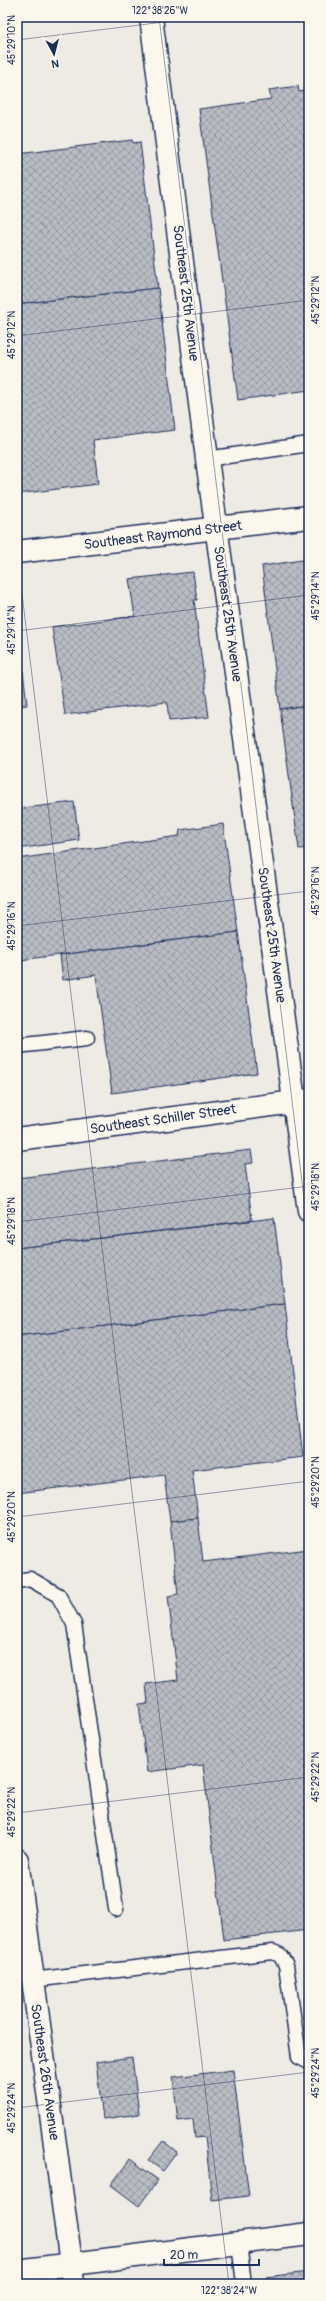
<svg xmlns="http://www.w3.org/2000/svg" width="326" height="2301" font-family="Pangolin,sans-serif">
  <defs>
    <pattern id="building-cross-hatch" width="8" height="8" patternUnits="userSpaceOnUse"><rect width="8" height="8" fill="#b9bcc3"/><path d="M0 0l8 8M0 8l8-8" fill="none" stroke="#9699a2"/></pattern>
  </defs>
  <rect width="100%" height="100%" fill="#eeebe4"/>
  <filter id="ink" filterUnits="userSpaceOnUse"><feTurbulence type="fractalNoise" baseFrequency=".025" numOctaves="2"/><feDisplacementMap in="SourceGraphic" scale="8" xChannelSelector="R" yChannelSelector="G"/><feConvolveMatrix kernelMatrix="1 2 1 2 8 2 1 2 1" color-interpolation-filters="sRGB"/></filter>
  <g filter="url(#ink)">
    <g fill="url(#building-cross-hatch)" stroke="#1b2f5e">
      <path d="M298,86L299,92L309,90V390L238,400L199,109L271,99L269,90Z"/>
      <path d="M132,140L133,143L140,142L158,288L17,304V154Z"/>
      <path d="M158,288L175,430L93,440L98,484L17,494V304Z"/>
      <path d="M309,559V705L280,709L262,566Z"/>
      <path d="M193,572L197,600H194L209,717L169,721L167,702L65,715L52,627L135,616L129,579Z"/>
      <path d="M17,618L27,705L17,706Z"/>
      <path d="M309,705V848L299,849L280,709Z"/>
      <path d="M74,802L79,840L17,849V809Z"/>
      <path d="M223,824L238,932L20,960L17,936V859L179,836L180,830Z"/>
      <path d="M238,932L257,1073L112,1093L96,975L63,980L60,955Z"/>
      <path d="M251,1150L253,1163L245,1164L252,1220L17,1248V1178Z"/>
      <path d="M274,1218L285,1304L17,1337V1248Z"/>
      <path d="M285,1304L303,1457L192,1470L198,1518L170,1521L164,1475L17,1493V1337Z"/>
      <path d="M198,1518L203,1562L309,1549V1930L224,1940L203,1765L147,1772L139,1704L148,1703L146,1684L178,1680L168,1596L178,1594L170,1521Z"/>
      <path d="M132,2057L139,2114L103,2119L96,2062Z"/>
      <path d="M233,2070L249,2196L212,2200L205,2137L195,2138L193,2119L178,2121L173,2077Z"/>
      <path d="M163,2141L177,2152L163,2171L148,2160Z"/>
      <path d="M130,2159L158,2180L139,2206L111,2185Z"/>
      <path d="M309,2272V2284H266L265,2277Z"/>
    </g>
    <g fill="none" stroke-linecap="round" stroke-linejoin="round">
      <defs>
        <g id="service">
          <path d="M207,459L309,444"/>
          <path d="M17,1046L87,1038"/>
          <path d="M17,1581L30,1579L58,1595L74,1624L116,1909"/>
          <path d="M32,1980L273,1952L280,1955L286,1965L299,2057L309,2062"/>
          <path d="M239,2243L244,2284"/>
        </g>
        <g id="minor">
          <path d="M151,17L207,459L309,1211"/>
          <path d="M17,552L309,517"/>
          <path d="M17,1139L309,1100"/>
          <path d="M17,1860L71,2264"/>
        </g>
        <path id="tertiary" d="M71,2264L73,2284"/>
        <path id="secondary" d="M17,2271L309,2234"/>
      </defs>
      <use href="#service" stroke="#1b2f5e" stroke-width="17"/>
      <use href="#minor" stroke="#1b2f5e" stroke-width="25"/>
      <use href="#tertiary" stroke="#1b2f5e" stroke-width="25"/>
      <use href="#secondary" stroke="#1b2f5e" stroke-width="25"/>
      <use href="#service" stroke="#fbf7ec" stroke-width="14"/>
      <use href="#minor" stroke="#fbf7ec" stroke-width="22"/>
      <use href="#tertiary" stroke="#fbf7ec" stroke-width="22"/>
      <use href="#secondary" stroke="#fbf7ec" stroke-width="22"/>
    </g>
  </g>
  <path fill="none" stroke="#1b2f5e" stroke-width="1" stroke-opacity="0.45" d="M159,17L309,1239M17,40L205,17M17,336L309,300M17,553L229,2284M17,631L309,595M17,926L309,891M17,1222L309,1186M17,1517L309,1481M17,1813L309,1777M17,2108L309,2072M17,2246L22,2284"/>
  <g text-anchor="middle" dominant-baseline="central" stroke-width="3.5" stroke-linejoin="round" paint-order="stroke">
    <g font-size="14" fill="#1b2f5e" stroke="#fbf7ec">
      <text transform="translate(186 293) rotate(83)">Southeast 25th Avenue</text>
      <text transform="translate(163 535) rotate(-7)">Southeast Raymond Street</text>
      <text transform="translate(228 614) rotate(82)">Southeast 25th Avenue</text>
      <text transform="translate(272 935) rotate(82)">Southeast 25th Avenue</text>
      <text transform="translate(163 1119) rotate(-8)">Southeast Schiller Street</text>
      <text transform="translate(45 2072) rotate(82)">Southeast 26th Avenue</text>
    </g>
  </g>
  <rect width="326" height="2301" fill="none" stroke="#fbf7ec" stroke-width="44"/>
  <g transform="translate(54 54) rotate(173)" stroke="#fbf7ec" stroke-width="3" paint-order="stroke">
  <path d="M0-3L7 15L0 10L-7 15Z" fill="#1b2f5e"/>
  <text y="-6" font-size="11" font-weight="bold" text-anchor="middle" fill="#1b2f5e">N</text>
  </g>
  <path d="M164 2259v6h95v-6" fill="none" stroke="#1b2f5e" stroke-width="2"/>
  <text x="170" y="2259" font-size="12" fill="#1b2f5e" stroke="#fbf7ec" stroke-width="3" paint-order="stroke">20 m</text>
  <rect x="22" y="22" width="282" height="2257" fill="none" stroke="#1b2f5e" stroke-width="1.5"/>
  <g font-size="10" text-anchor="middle" fill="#1b2f5e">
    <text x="160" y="14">122°38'26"W</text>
    <text transform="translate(11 40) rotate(-90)" y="4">45°29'10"N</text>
    <text transform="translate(315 300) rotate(-90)" y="4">45°29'12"N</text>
    <text transform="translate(11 335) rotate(-90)" y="4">45°29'12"N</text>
    <text transform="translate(315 596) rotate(-90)" y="4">45°29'14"N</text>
    <text transform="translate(11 630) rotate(-90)" y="4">45°29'14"N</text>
    <text transform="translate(315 891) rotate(-90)" y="4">45°29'16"N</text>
    <text transform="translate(11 926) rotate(-90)" y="4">45°29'16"N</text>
    <text transform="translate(315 1187) rotate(-90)" y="4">45°29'18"N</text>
    <text transform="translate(11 1221) rotate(-90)" y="4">45°29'18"N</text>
    <text transform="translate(315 1482) rotate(-90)" y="4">45°29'20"N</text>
    <text transform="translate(11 1517) rotate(-90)" y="4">45°29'20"N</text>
    <text transform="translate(315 1777) rotate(-90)" y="4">45°29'22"N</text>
    <text transform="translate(11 1812) rotate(-90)" y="4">45°29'22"N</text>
    <text transform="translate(315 2073) rotate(-90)" y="4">45°29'24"N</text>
    <text transform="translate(11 2108) rotate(-90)" y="4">45°29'24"N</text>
    <text x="229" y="2294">122°38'24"W</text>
  </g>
</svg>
